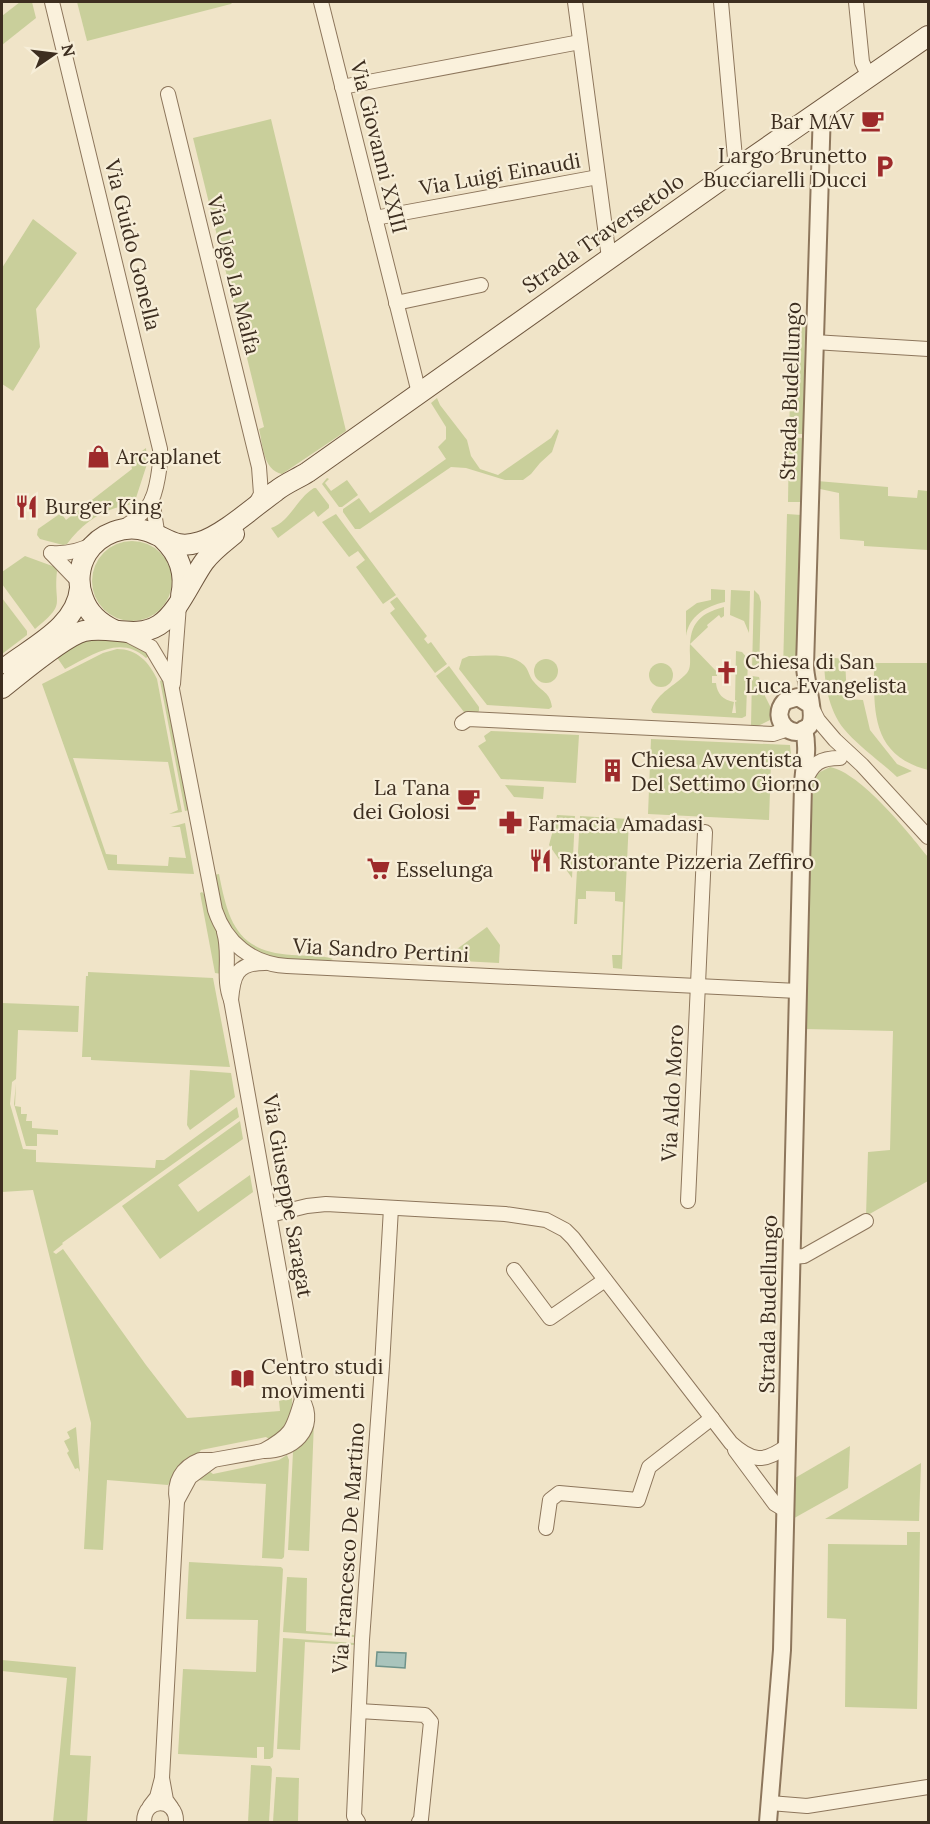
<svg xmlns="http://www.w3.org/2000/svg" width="930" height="1824" font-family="Lora,serif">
  <rect width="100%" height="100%" fill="#f0e4c8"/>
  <g fill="#c9cf9b">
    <path d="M20,2H32L36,18L2,45V16Z"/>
    <path d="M77,2H233L231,4L87,41Z"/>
    <path d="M271,119L346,431L282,474C263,470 263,445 259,429L264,427L193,138Z"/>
    <path d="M33,219L77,253L36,309L40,347L13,391L2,384V268Z"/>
    <path d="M792,322L802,323L805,327L803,434H789Z"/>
    <path d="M437,398L440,405L467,440L471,456L480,469L498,475L551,438L557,429L559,431L552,452L540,463L531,474L523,480H505L466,468L451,467L360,529H355L343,512V509L359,498L370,513L446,459L438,447L446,439V427L431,403Z"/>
    <path d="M789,437L803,438L801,502H788Z"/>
    <path d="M146,448L147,464L134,504C104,508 84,521 67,544L63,545L40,539L37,535L38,529L61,513L66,520L132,469L130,460Z"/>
    <path d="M327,478L329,479L325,483L331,491L347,480L358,495L342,507H339L322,484Z"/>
    <path d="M817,481L888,487V496L917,498L918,490L927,491L928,550L864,546V541L840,539L839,493L820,489Z"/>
    <path d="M314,488H316L329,505V508L318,517L314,511L278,538L271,528C291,521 296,499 314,488Z"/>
    <path d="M336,514L396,595L383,604L356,567L365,560L358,551L349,557L322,522Z"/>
    <path d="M787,514L801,515L797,670H783Z"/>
    <circle cx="132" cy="581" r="40"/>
    <path d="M25,556L55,567L57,571C53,607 68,602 35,629L2,584V572Z"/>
    <path d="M711,589L725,590V602C706,606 689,616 686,636V611L697,603L711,600Z"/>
    <path d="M731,590L750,591L749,633L744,621L730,615Z"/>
    <path d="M754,590L759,595L761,602L759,669H752Z"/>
    <path d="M397,597L427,636L424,639L428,644L431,642L447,664L435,673L390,613L395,609L390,602Z"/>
    <path d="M2,598L27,631V635L2,654Z"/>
    <path d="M724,607V616L721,618L719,615L707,625L708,627L690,644L717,672V676H712V683H716C717,694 723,700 734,702L732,713H736L735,702L737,701L735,700L736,651L742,652L748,659L746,716L742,718L653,713L651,710C659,691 674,687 687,673C691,668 690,661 690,655C689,627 696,614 724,607Z"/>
    <path d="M104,636L132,643L150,655L146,658C120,634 91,656 65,669L56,656L75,641Z"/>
    <path d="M117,649C137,649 149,662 157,679L182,812L169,814L178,810L168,762L73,758L106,854L117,855V864L168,866L169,857L186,858L180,827H171L185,823L194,874L108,870L42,684L103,653Z"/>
    <path d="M469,656C487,656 511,652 524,665C529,670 529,677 534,682C542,692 550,692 552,707L549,709L487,705L459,669L462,659Z"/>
    <path d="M824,657L845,659L847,699L863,700L870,730L897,764L912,771L897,777C881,762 857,745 844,729C828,709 824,681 824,657Z"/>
    <circle cx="546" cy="671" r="12"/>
    <path d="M874,663H928V770C871,755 874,712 874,663Z"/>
    <circle cx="661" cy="675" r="12"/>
    <path d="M449,666L479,707V711L476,714H469L464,712L436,676Z"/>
    <path d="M752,676L759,677L763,692L773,712L770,720L758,726H751Z"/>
    <path d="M164,679L189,810L185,811L160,681Z"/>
    <path d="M491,731L579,735L576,783L501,779L478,746L486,741L484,736Z"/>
    <path d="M651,739L790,745L792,764L771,763L769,820L648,814Z"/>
    <path d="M830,767C861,773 908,832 928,857V1181L866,1216L868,1152L890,1150L893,1031L805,1029L813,779L820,772Z"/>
    <path d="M505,785L544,787L543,799L514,797Z"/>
    <path d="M557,815L575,816L572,878L549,845Z"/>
    <path d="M580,816L629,819L622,969L613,968L612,955H621L623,902L615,901V892L586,891V899H578L577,924H574Z"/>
    <path d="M219,874C228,921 237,952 292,955C304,956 323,955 333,959L329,961C284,960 236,961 221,908C218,897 216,886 214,875Z"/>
    <path d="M202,892L205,895L210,916L222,945V974L215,973L200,893Z"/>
    <path d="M487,927L500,945L499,963L442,960Z"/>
    <path d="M88,972L213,978L230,1067L91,1060V1057H82L86,976H88Z"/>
    <path d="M2,1003L79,1006L78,1032L18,1030L16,1079L12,1082L10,1104L23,1149L36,1150V1162L155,1168L156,1160H164L237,1107L239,1117L62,1243L63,1244L53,1252L56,1254L63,1249L146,1365L187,1418L280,1411L279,1401L292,1398C293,1416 285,1431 269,1439L266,1437L201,1450C197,1456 190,1456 184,1461C176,1467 173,1477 168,1485L107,1480L103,1550L84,1549L91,1423L33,1190L2,1192Z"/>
    <path d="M190,1070L231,1073L235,1097L190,1130L187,1125Z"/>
    <path d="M16,1083L15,1106L21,1107V1114H27L26,1121H32V1128L58,1130V1135L37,1134V1146H26L14,1104Z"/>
    <path d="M240,1121L243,1139L178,1185L198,1212L250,1175L253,1192L160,1259L122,1206Z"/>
    <path d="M314,1421L309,1551L288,1550L293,1452L305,1442Z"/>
    <path d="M76,1427L80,1472L78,1468L75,1469L67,1453L69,1451L64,1441L70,1438L67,1432Z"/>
    <path d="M850,1446L848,1488L789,1521L788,1482Z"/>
    <path d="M287,1455L289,1460L284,1557L282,1559L262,1558L266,1484L196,1480L209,1471L213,1474L279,1460Z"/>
    <path d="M921,1463L919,1521L825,1519Z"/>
    <path d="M907,1532H920L917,1709L845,1707L846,1619L827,1618L828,1544L907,1545Z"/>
    <path d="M189,1562L281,1567L283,1569L273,1757L270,1759H264V1747H257V1758L178,1754L183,1669L256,1672L258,1620L186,1619Z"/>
    <path d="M287,1577L307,1578L306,1631L354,1635V1637L283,1632Z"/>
    <path d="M283,1638L354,1643V1645L305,1642L300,1750L277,1749Z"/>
    <path d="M2,1660L76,1667L70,1755L91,1756L87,1822H53L67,1678L2,1671Z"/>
    <path d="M251,1765L270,1766L272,1769L269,1822H248Z"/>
    <path d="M276,1777L299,1778L298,1822H273Z"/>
  </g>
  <path fill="#a9c4bc" stroke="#6f938a" stroke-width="1.5" d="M377,1652L406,1653L405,1668L376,1666Z"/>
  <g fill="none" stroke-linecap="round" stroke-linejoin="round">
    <defs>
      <g id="minor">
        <path d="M52,2L160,449C161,463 157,493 149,505C142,515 131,523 120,529"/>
        <path d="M321,2L419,393"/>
        <path d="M575,2L609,258"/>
        <path d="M721,2L736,169"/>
        <path d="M856,2L862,62L869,77"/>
        <path d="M342,87L580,42"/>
        <path d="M168,94L259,467L261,494L255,505"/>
        <path d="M375,218L598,177"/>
        <path d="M396,303L481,285"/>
        <path d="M814,342L928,349"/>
        <path d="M152,499L157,531L163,539"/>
        <path d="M51,553C65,554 80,551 93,544"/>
        <path d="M51,553L76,579L80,588"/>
        <path d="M124,633L151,647L170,679L215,910C226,943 252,964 287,966L798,991"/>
        <path d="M173,684L179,605"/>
        <path d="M812,708L818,720L835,740L862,765L928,837"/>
        <path d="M462,723L468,719L773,734L788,729"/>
        <path d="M805,781C813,763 820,758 840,758"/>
        <path d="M224,932C231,955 222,978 231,1000C233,976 236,963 265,963"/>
        <path d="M231,1000L302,1399"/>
        <path d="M688,1201L705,832"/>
        <path d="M270,1215L307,1206L326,1204L505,1214L546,1220L565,1230L573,1238L731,1443C752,1462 764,1463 787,1446"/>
        <path d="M792,1257L804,1256L866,1221"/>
        <path d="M514,1270L550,1318L605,1280"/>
        <path d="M302,1399C319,1429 292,1452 263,1451C292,1435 293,1430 302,1399Z"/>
        <path d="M735,1450L775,1504L785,1510"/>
        <path d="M200,1460H213L190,1477L177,1501C173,1482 182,1467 200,1460Z"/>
        <path d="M213,1460L263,1451"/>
        <path d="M546,1528L550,1500L559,1493L638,1500L649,1467L712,1418"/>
        <path d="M359,1711L425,1715L431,1722L421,1819L419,1822"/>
        <path d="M162,1778L177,1501"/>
        <path d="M770,1803L807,1806L928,1787"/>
        <path d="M150,1806L157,1797L162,1778L166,1800L171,1807"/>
        <path d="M144,1822C144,1797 177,1797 176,1822"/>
        <path d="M358,1822L354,1816L362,1640L382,1366L391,1208"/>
      </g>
      <g id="tertiary">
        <path d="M809,704L798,697L785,701C768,720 794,743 809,726C817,716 805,681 805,666L822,109"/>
        <path d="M768,1822L782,1650L803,785C804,764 809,751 804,729"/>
      </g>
      <g id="secondary">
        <path d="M163,539C180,555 186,574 181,596"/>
        <path d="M114,630C99,623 88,613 83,598C77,583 79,566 87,553C100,533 125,524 147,531C168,538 175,550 200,542C223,535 255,506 276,491C286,483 297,479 308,472L736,169L928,36"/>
        <path d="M9,665C36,645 77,625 80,588"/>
        <path d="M2,688C20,674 64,636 84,631C110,625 135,640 159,625C178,613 191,580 204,562C212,551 223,543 234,534"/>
      </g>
    </defs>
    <use href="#minor" stroke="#8d765c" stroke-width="16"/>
    <use href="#tertiary" stroke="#8d765c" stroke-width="20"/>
    <use href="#secondary" stroke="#6f573f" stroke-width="22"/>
    <use href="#minor" stroke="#faf1dc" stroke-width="14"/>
    <use href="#tertiary" stroke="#faf1dc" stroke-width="16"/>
    <use href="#secondary" stroke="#faf1dc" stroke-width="20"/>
  </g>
  <defs>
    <symbol id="cafe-bare" viewBox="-9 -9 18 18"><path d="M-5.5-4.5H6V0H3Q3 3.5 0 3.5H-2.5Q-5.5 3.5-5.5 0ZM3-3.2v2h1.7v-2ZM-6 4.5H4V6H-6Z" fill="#9e2a2b" stroke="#f7eed8" stroke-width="2.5" paint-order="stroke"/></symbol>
    <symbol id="parking-bare" viewBox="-9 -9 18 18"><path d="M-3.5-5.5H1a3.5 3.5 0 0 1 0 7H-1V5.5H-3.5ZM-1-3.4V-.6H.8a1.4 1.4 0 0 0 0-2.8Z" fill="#9e2a2b" stroke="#f7eed8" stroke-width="2.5" paint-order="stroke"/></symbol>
    <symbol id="shop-bare" viewBox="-9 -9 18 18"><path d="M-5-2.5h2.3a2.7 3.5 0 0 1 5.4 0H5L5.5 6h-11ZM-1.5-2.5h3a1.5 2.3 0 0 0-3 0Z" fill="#9e2a2b" stroke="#f7eed8" stroke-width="2.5" paint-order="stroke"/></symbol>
    <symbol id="restaurant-bare" viewBox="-9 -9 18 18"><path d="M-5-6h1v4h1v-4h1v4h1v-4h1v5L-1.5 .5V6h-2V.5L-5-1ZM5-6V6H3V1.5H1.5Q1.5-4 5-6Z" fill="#9e2a2b" stroke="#f7eed8" stroke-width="2.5" paint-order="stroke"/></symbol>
    <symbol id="church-bare" viewBox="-9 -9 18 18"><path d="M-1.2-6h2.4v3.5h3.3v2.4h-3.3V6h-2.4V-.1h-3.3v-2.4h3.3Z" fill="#9e2a2b" stroke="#f7eed8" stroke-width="2.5" paint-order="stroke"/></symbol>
    <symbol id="building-bare" viewBox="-9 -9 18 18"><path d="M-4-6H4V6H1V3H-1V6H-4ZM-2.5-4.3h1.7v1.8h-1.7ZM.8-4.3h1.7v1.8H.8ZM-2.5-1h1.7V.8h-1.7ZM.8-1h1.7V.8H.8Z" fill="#9e2a2b" stroke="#f7eed8" stroke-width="2.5" paint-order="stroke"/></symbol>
    <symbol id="pharmacy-bare" viewBox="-9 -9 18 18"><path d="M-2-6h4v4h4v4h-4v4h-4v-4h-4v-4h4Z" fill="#9e2a2b" stroke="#f7eed8" stroke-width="2.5" paint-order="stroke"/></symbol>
    <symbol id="supermarket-bare" viewBox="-9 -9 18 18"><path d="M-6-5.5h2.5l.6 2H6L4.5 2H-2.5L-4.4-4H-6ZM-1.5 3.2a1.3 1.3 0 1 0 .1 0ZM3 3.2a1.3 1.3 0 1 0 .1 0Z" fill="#9e2a2b" stroke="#f7eed8" stroke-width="2.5" paint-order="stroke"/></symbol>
    <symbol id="library-bare" viewBox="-9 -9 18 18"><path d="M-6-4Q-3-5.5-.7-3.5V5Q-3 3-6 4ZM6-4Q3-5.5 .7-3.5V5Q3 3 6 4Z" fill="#9e2a2b" stroke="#f7eed8" stroke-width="2.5" paint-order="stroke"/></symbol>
  </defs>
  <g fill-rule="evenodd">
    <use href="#cafe-bare" x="856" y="104" width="33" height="33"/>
    <use href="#parking-bare" x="868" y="150" width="33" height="33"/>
    <use href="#shop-bare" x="82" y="440" width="33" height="33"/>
    <use href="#restaurant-bare" x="10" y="490" width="33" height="33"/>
    <use href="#church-bare" x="710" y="656" width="33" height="33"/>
    <use href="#building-bare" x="596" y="754" width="33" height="33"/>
    <use href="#cafe-bare" x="452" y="782" width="33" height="33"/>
    <use href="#pharmacy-bare" x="494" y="806" width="33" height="33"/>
    <use href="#restaurant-bare" x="524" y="844" width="33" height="33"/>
    <use href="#supermarket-bare" x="362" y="852" width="33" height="33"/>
    <use href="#library-bare" x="226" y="1362" width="33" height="33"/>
  </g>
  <g text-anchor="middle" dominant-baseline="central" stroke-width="4.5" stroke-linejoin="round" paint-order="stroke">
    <g font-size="21" fill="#3d2e20" stroke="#f7eed8" text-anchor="start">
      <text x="854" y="121" text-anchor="end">Bar MAV</text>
      <text x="867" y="155" text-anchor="end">Largo Brunetto<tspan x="867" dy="24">Bucciarelli Ducci</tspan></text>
      <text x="116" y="456">Arcaplanet</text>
      <text x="45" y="506">Burger King</text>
      <text x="745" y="661">Chiesa di San<tspan x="745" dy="24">Luca Evangelista</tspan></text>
      <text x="631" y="759">Chiesa Avventista<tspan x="631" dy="24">Del Settimo Giorno</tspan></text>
      <text x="450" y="787" text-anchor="end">La Tana<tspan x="450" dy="24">dei Golosi</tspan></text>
      <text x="528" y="823">Farmacia Amadasi</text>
      <text x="559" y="861">Ristorante Pizzeria Zeffiro</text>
      <text x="396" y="869">Esselunga</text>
      <text x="261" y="1366">Centro studi<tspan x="261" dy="24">movimenti</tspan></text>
    </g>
    <g font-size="21" fill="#3d2e20" stroke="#f7eed8">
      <text transform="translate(379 147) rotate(76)">Via Giovanni XXIII</text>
      <text transform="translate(500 174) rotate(-10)">Via Luigi Einaudi</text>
      <text transform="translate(603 233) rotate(-35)">Strada Traversetolo</text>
      <text transform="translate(133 245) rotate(76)">Via Guido Gonella</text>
      <text transform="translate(234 275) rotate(76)">Via Ugo La Malfa</text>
      <text transform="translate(790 391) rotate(-88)">Strada Budellungo</text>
      <text transform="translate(381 950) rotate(3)">Via Sandro Pertini</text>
      <text transform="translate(672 1093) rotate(-87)">Via Aldo Moro</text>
      <text transform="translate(288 1196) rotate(80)">Via Giuseppe Saragat</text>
      <text transform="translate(768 1304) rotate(-89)">Strada Budellungo</text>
      <text transform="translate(348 1548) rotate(-86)">Via Francesco De Martino</text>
    </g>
  </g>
  <rect width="930" height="1824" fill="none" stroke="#3d2e20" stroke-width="6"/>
  <g transform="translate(54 54) rotate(76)" stroke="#f7eed8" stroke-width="4.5" paint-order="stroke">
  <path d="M0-4.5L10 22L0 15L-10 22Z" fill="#3d2e20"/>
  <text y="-9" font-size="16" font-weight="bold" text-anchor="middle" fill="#3d2e20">N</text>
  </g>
</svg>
